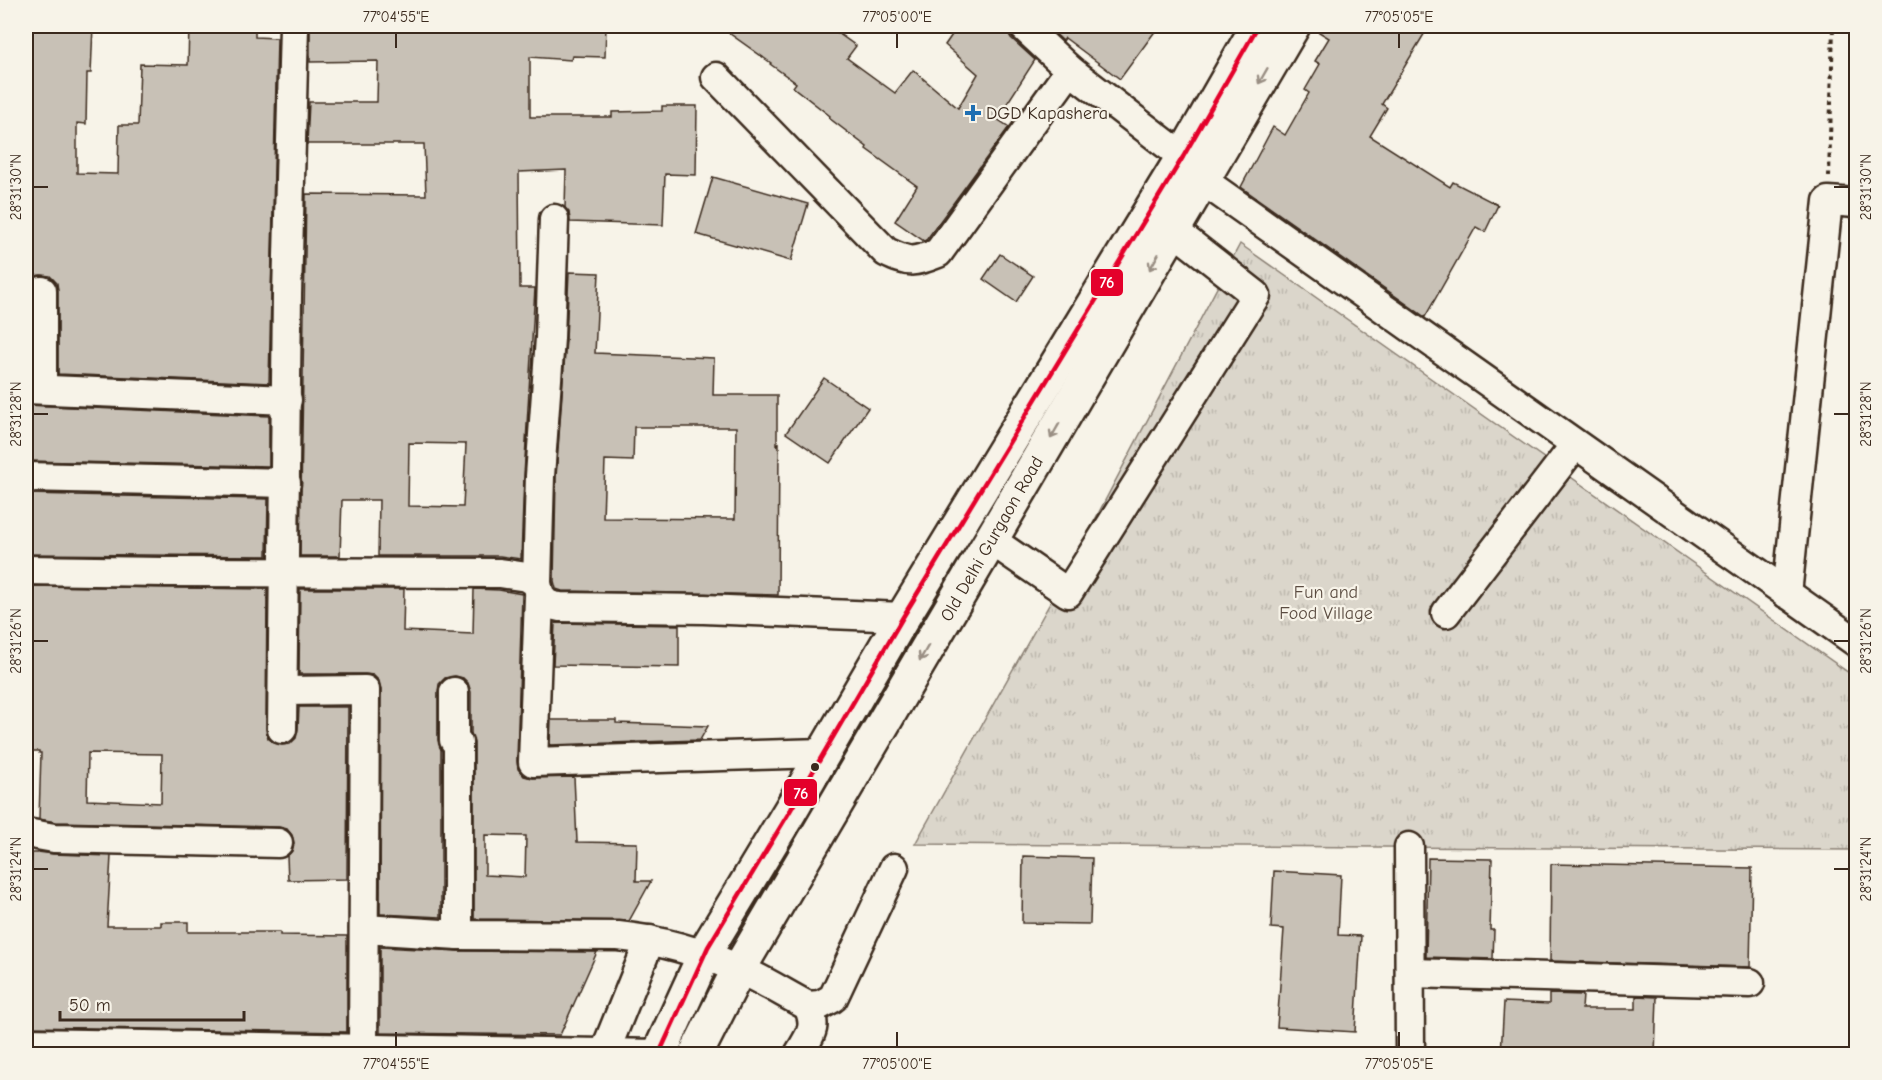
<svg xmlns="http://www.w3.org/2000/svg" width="1882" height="1080" font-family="'Comic Neue',sans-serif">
  <defs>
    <pattern id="park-tufts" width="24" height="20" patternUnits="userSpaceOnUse" patternTransform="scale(1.5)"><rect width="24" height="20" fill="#dbd6cb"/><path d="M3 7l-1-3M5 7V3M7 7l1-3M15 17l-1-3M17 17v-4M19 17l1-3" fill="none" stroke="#bdb8ae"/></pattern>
  </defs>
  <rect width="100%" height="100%" fill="#f7f3e8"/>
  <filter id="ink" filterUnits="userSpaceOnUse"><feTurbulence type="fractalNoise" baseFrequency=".0167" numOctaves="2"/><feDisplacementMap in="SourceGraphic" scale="12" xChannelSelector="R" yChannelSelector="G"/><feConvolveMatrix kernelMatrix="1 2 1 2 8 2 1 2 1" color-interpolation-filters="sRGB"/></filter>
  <g filter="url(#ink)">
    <path fill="url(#park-tufts)" stroke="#8b8074" stroke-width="1.5" d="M1240,244L1856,678V850L915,844L1068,571Z"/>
    <g fill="#c8c1b6" stroke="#3b2a1e" stroke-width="1.5" fill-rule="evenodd">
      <path d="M31,26H93L91,73H87L86,124L77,123V173L118,174L119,125H138L140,64L188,65L189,26H255V37L277,38L269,383L58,374V291L57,283L50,276L41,275L34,276L28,282L26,291V132H28Z"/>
      <path d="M310,26H606L605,57L572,56L571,60L530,57V117H612V112L662,111V106H697L696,175L665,174L663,225L570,222L569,212L565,208L566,170L519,172L520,288H535L524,476L521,559L500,556H378L379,500H342L340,556H300L306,194L426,195L424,144H307L309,102H377L378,61L310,62ZM409,443L466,444L463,507L408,506Z"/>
      <path d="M719,26H828L856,46L847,58L895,93L913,70L958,108L978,74L945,45L958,26H1007V31L1011,38L1035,60L997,119L1009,127L927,239L924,241L895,221L917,186L866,149L867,147L829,118L830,116L793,87L796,83L770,64L771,63Z"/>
      <path d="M1047,26H1159L1120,79L1065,38L1063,41Z"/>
      <path d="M1312,26H1429L1382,104L1387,108L1370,136L1450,187L1453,182L1498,205L1485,232L1476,227L1425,317L1241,187L1273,127L1285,135L1309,93L1305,90L1320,64L1315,61L1329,38L1311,27Z"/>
      <path d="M713,177L808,204L791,261L696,234Z"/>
      <path d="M1000,254L1033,276L1016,302L983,279Z"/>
      <path d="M569,272L599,273L595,353L714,358L713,395H777V446L779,442L778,595L562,591L556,589L554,581L556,477L566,339ZM634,427H736L735,519L603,518L605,460L633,461Z"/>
      <path d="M824,378L868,408L830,463L786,433Z"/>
      <path d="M26,405L269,416V466L26,461Z"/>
      <path d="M26,494L268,499L267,556L26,554Z"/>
      <path d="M26,586L267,589L266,729L268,738L274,743L282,745L290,744L296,738L298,729L299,707H348L347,879L288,880L287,856L292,851L294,843L292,835L287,829L279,827L56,822L39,819L41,753H39V751H26ZM88,753L162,754L161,803L87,800Z"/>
      <path d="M300,589H404L403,631L473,634L474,589L499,590L522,594L517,761L518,769L524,776L533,778L574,777L577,842L637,843L636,881H651L629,921L474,919V743L471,733V692L468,683L463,678L455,676L445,678L439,684L438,692V740L441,750V917L380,914L381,690L379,681L373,675L365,674H299ZM485,835L526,836L525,877L485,875Z"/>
      <path d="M555,623L679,625V667L553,665Z"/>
      <path d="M551,720H616V723L708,726L700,740L550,745Z"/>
      <path d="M38,852L53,854L111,856L107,926H161V922H188V932H280V935L347,936V1032L26,1027V879L31,880L32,853H38Z"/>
      <path d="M1023,856L1092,858L1090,924L1022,923Z"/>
      <path d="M1428,858L1492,859L1490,930H1494L1493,959L1426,957Z"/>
      <path d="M1551,864L1752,868L1750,967L1550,961Z"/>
      <path d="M1274,871L1341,875L1338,935L1361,936L1355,1032L1277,1027L1284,929L1271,928Z"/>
      <path d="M380,947L458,951L597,952L560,1035L380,1033Z"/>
      <path d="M1549,994L1583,995L1582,1009H1636V996L1657,997L1655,1054H1501L1504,1002L1549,1004Z"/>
    </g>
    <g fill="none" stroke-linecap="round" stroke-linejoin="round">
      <defs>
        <g id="minor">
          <path d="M1023,26L1070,70L1183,157"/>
          <path d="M716,77L886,252C909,263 913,263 938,253L1070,70"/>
          <path d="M1202,180L1856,642"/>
          <path d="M42,291V389"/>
          <path d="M26,389L287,400"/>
          <path d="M26,477L286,483"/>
          <path d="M991,540L1068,593L1256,295L1173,230"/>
          <path d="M26,570L164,572L500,573L527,577L537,583C540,599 544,605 560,607L704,609L903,617"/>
          <path d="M537,583L540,476L550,338L554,219"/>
          <path d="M1787,594L1828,201L1856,203"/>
          <path d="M539,597L533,762L823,753"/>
          <path d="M1446,613L1575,445"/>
          <path d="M283,691L365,690L363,1048"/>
          <path d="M454,692V740L458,743V935"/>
          <path d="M282,729L287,295L294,26"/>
          <path d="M26,833L54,838L278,843"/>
          <path d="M1409,847L1410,1054"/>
          <path d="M364,929L458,935L618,936C659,940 701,952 738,969C762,979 785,994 808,1006L820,1005L833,998L894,868"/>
          <path d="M1411,973L1750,983"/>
          <path d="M26,1043L660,1054"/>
          <path d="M604,1054L650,940"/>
          <path d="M799,1054C810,1035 818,1028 808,1006"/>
        </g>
        <g id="major">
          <path d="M659,1054L708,947L790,811L903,617L1183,157L1258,26"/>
          <path d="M696,1054L739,969L1293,26"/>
        </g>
      </defs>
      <use href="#minor" stroke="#3b2a1e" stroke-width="33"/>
      <use href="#major" stroke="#3b2a1e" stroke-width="38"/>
      <path stroke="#3b2a1e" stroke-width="4" stroke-dasharray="4.5 4.5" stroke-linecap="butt" d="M1829,177L1833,26"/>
      <use href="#minor" stroke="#f7f3e8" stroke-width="28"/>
      <use href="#major" stroke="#f7f3e8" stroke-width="33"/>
      <defs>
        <path id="bus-1" d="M659,1054L708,947L790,811L903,617L1183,157L1258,26"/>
      </defs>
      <use href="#bus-1" stroke="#f7f3e8" stroke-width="9"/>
      <use href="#bus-1" stroke="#e4002b" stroke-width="4.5"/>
    </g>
    <defs><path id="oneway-shaft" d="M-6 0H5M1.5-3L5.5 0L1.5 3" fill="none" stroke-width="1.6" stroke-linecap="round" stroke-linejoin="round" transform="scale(1.5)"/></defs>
    <g stroke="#998e83">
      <use href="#oneway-shaft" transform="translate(1263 76) rotate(120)"/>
      <use href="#oneway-shaft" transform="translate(1154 262) rotate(120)"/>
      <use href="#oneway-shaft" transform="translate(1055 431) rotate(120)"/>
      <use href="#oneway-shaft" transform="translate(924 653) rotate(120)"/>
    </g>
  </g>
  <path fill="none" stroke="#3b2a1e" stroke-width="2" d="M396,33V48M897,33V48M1399,33V48M33,187H48M1834,187H1849M33,414H48M1834,414H1849M33,641H48M1834,641H1849M33,869H48M1834,869H1849M396,1032V1047M897,1032V1047M1399,1032V1047"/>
  <path fill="#1f6fb2" stroke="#f7f3e8" stroke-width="2" d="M970 104h6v6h6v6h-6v6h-6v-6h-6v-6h6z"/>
  <circle fill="#3b2a1e" stroke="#f7f3e8" stroke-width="2" cx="815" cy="767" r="5"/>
  <g text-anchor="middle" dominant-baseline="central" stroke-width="4.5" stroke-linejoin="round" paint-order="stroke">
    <g font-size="18" fill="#3b2a1e" stroke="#f7f3e8" text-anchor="start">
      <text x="986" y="113">DGD Kapashera</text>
    </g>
    <g font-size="18" fill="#3b2a1e" stroke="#f7f3e8">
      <text transform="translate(992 539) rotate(-60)">Old Delhi Gurgaon Road</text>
    </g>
    <g font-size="18" fill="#5b4c41" stroke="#f7f3e8">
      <text x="1326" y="592">Fun and<tspan x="1326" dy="21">Food Village</tspan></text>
    </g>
  </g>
  <g stroke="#f7f3e8" stroke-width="2">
    <rect x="1090" y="268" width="34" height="29" rx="6" fill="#e4002b"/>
    <rect x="783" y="778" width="35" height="29" rx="6" fill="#e4002b"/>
  </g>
  <g font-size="16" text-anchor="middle" font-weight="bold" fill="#fff">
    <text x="1107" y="288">76</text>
    <text x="801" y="799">76</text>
  </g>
  <rect width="1882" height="1080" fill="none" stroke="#f7f3e8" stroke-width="66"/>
  <path d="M60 1011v9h184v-9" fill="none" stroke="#3b2a1e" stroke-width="3"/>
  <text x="69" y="1011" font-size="18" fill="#3b2a1e" stroke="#f7f3e8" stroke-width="4.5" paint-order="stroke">50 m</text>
  <rect x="33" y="33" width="1816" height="1014" fill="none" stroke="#3b2a1e" stroke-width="2"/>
  <g font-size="15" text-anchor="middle" fill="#3b2a1e">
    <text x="396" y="22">77°04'55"E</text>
    <text x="897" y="22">77°05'00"E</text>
    <text x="1399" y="22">77°05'05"E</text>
    <text transform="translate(16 187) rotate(-90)" y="5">28°31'30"N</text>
    <text transform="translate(1866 187) rotate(-90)" y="5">28°31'30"N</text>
    <text transform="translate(16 414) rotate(-90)" y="5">28°31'28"N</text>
    <text transform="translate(1866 414) rotate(-90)" y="5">28°31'28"N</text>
    <text transform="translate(16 641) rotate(-90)" y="5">28°31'26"N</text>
    <text transform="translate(1866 641) rotate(-90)" y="5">28°31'26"N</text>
    <text transform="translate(16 869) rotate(-90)" y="5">28°31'24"N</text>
    <text transform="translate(1866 869) rotate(-90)" y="5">28°31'24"N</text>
    <text x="396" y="1069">77°04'55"E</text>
    <text x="897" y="1069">77°05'00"E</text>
    <text x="1399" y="1069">77°05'05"E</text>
  </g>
</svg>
